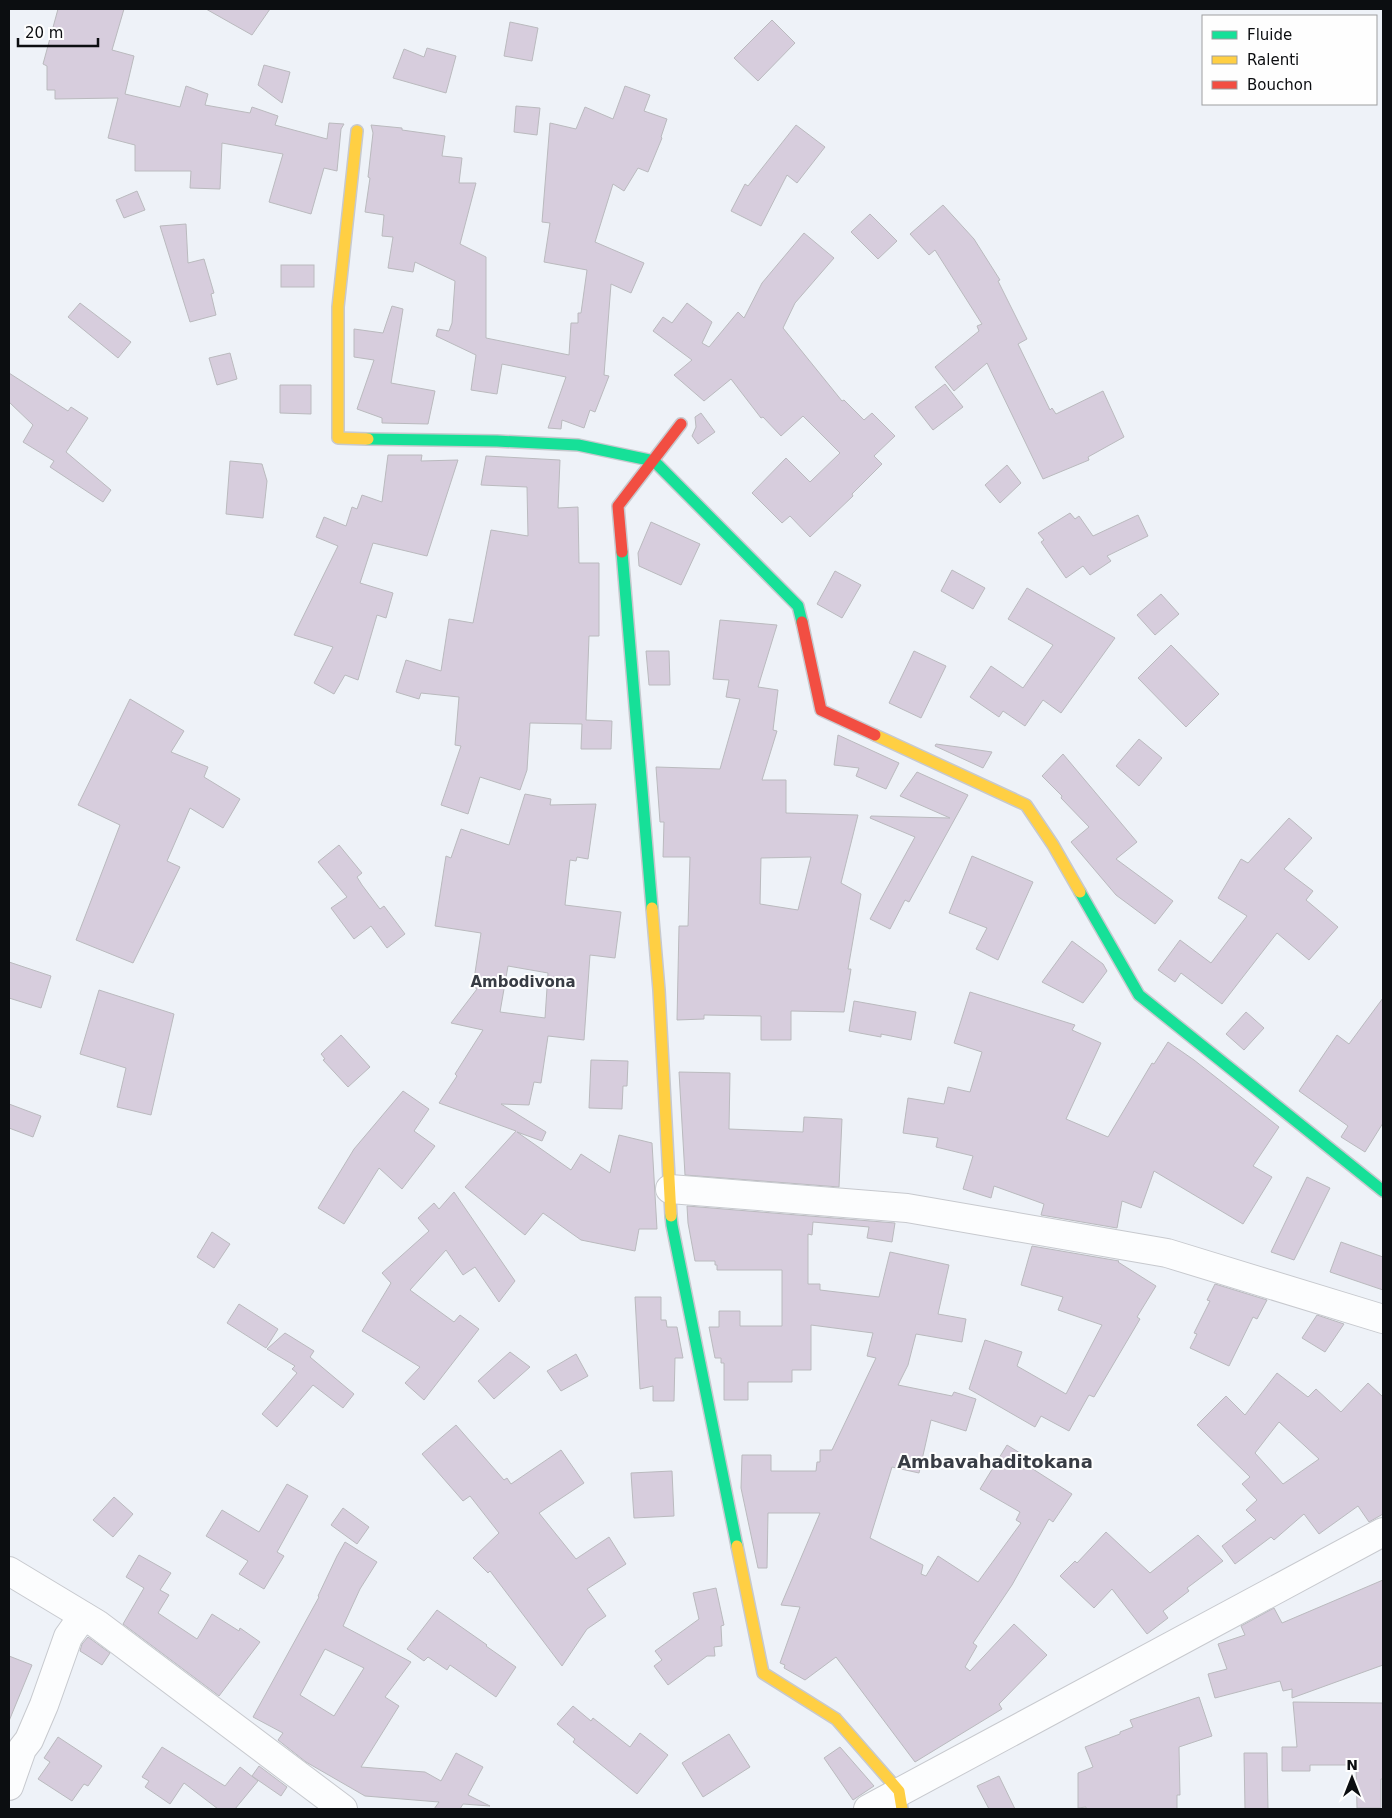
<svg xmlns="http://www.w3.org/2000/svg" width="1392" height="1818" font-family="'DejaVu Sans',sans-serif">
  <rect width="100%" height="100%" fill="#eef2f8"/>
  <g fill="#d7cddd" stroke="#bababe" fill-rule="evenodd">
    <path d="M58,9H124L112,50L134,56L125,94L180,107L186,86L208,94L205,105L250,113L252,107L278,116L275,125L327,139L329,123L344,124L341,129L337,171L324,168L311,214L269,202L283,154L222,143L220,189L190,188L191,171H135V145L108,138L118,98L55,99V90H47V66L43,64Z"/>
    <path d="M206,9H270L252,35Z"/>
    <path d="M772,20L795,43L758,81L734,58Z"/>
    <path d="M510,22L538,28L532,61L504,56Z"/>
    <path d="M427,48L456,56L446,93L393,78L404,49L424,57Z"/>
    <path d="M264,65L290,72L282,103L258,85Z"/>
    <path d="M625,86L650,95L644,111L667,119L661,137L662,138L648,172L638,168L624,191L613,184L595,242L644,263L631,293L611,284L604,375L609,376L595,412L590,410L584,428L562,420L561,429L548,428L566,377L502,364L497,394L471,390L476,355L436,336L438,329L449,331L452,323L455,281L415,262L413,272L388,268L393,237L382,236L384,215L365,212L370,178L368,177L373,133L371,125L402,128V130L445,136L442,156L462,158L459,183H476L460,244L486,257V338L569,355L571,323H578V313H581L587,270L544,262L550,223L542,222L550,123L576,129L585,107L613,119Z"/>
    <path d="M516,106L540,108L537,135L514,132Z"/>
    <path d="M796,125L825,147L797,183L787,175L761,226L731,211L745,184L748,186Z"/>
    <path d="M137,191L145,210L124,218L116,200Z"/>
    <path d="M943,205L974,239L1000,280L998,281L1027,339L1018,344L1050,410L1052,408L1056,414L1103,391L1124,437L1088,457L1089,460L1043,479L987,363L954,391L935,367L979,331L977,326L982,324L935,250L929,255L910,234Z"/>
    <path d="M870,214L897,241L878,259L851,232Z"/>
    <path d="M186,224L188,263L204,259L214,293L211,294L216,315L190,322L160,226Z"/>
    <path d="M804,233L834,258L795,303L783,328L842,401L844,400L864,420L872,413L895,436L874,456L882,464L852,494L853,496L810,537L790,516L782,523L752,493L786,458L810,482L840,453L803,416L781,436L763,417L761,418L731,379L704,401L674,375L692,360L653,331L663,317L672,323L687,303L712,322L702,343L709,347L738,312L744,318L762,283Z"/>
    <rect x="281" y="265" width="33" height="22"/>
    <path d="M80,303L131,342L118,358L68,317Z"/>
    <path d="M392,306L403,309L391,383L435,391L428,424L382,423V418L357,409L374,360L354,357V329L383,333Z"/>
    <path d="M230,353L237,379L217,385L209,358Z"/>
    <path d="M9,373L68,411L71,407L88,418L66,452L111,490L103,502L50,467L54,461L23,442L33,425L9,402Z"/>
    <path d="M945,384L963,407L933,430L915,407Z"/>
    <path d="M280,385H311V414L280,413Z"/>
    <path d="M701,413L715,432L698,444L692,436L696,427L695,417Z"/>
    <path d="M388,455H422L421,461L458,460L427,556L373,543L360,583L393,593L386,618L377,615L358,680L345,675L334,694L314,683L333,647L294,635L338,546L316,537L324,517L346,526L352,507L357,509L362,495L382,502Z"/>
    <path d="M486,456L560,460L558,508L578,507L579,563H599V636H589L586,720L612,721L611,749H581L582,724L530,723L527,770L520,790L480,777L468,814L441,805L461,746L455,745L459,697L421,693L419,699L396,692L406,660L441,671L449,619L473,623L491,530L528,536L527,487L481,485Z"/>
    <path d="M230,461L262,464L267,481L263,518L226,514Z"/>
    <path d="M1007,465L1021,483L1000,503L985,485Z"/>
    <path d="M1070,513L1075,519L1079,516L1093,536L1138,515L1148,536L1107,556L1111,561L1090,575L1083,566L1066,578L1041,542L1044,540L1038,533Z"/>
    <path d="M651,522L700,544L681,585L639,566L638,553Z"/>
    <path d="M952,570L985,588L973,609L941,591Z"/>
    <path d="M835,571L861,585L842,618L817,604Z"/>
    <path d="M1027,588L1115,638L1061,713L1043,700L1025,726L1003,711L999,717L970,697L991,666L1023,688L1053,645L1008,619Z"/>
    <path d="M1161,594L1179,614L1155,635L1137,615Z"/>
    <path d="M720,620L777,625L758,687L778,690L773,730L777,731L762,780H786V813L858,815L841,883L861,894L848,969H851L844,1012L791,1011V1040H761V1016L704,1015V1019L677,1020L679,926H688L690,857H663L664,822H660L656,767L720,769L740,699L726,697L729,680L713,679ZM811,857L798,910L760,904L761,858Z"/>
    <path d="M1171,645L1219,694L1186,727L1138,678Z"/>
    <path d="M646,651H669L670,685H649Z"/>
    <path d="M914,651L946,666L921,718L889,703Z"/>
    <path d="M130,699L184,731L171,752L208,767L204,777L240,799L223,828L190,808L167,861L180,867L133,963L76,940L120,825L78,805Z"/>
    <path d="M838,735L899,763L886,789L856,776L859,768L834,765Z"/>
    <path d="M1139,739L1162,758L1139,786L1116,766Z"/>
    <path d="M936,744L958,747L992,752L983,768L935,746Z"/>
    <path d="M1063,754L1137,842L1116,859L1173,901L1155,924L1116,895L1071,842L1089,827L1061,798L1062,796L1042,776Z"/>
    <path d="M917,772L968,795L909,902L905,900L890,929L870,919L915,837L870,818L871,816L950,818L900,796Z"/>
    <path d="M525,794L551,799L550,805L596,804L588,859L577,857L576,861L570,860L565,905L621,912L615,958L590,955L584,1040L548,1036L541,1083L534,1082L529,1105L501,1104L546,1132L542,1141L517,1132L571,1170L581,1154L610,1173L619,1135L652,1143L657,1229H639L635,1251L581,1240L543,1213L525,1235L465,1187L516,1131L439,1103L457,1076L455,1074L483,1030L451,1023L477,989L473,986L481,933L435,926L446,856L451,858L461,829L509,845ZM508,966L548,973L545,1018L500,1012Z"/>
    <path d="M1289,818L1312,838L1284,869L1313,891L1306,900L1338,927L1309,960L1277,933L1222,1004L1181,973L1175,982L1158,970L1180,940L1211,963L1247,916L1218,898L1241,859L1248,863Z"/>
    <path d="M339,845L362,873L357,877L362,885L380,909L384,906L405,934L387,948L371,926L354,939L331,908L347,897L318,862Z"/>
    <path d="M972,856L1033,882L998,960L976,949L987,928L949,913Z"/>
    <path d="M1072,941L1103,964L1107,971L1083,1003L1042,982Z"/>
    <path d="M9,962L51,976L41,1008L9,998Z"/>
    <path d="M99,990L174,1014L151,1115L117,1107L126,1068L80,1054Z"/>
    <path d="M970,992L1075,1025L1072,1030L1101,1043L1066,1119L1108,1137L1152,1063L1154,1064L1168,1042L1194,1060L1279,1127L1253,1166L1272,1177L1243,1224L1154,1171L1141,1208L1122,1201L1117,1228L1041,1215L1044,1204L994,1186L991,1198L963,1189L973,1156L936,1147L938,1138L903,1133L908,1098L944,1104L948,1087L970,1092L982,1052L954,1043Z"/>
    <path d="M1383,998V1123L1365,1152L1341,1137L1348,1126L1299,1091L1337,1035L1349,1044Z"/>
    <path d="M854,1001L916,1012L911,1040L881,1034V1037L849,1031Z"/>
    <path d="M1246,1012L1264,1028L1244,1050L1226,1034Z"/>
    <path d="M341,1035L370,1067L348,1087L323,1060L325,1059L321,1054Z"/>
    <path d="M591,1060L628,1061L627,1086H623L622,1109L589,1108Z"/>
    <path d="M679,1072L730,1073L729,1129L803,1132L804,1117L842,1119L839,1187L685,1175Z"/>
    <path d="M403,1091L429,1109L414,1131L435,1146L402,1189L379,1168L344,1224L318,1208L354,1149Z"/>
    <path d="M9,1104L41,1116L33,1137L9,1128Z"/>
    <path d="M1307,1177L1330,1188L1294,1260L1271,1252Z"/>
    <path d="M454,1192L515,1281L499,1302L475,1267L463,1275L446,1250L410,1290L454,1322L460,1315L479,1329L424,1400L405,1383L420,1367L362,1331L391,1283L382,1273L429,1231L418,1218L434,1203L439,1209Z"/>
    <path d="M687,1206L895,1223L892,1242L867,1238L869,1227L813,1222L812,1235L808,1234V1284H820V1290L879,1297L890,1252L949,1265L938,1314L966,1319L962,1342L916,1334L908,1365L898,1385L952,1396L954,1392L976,1399L966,1431L931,1420L919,1473L892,1467L870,1538L923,1565L921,1574L926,1576L938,1556L978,1582L1021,1523L1016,1520L1020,1512L980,1489L1007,1445L1028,1458L1025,1464L1072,1494L1053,1522L1049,1519L1012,1585L973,1643L977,1646L965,1667L970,1671L1014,1624L1047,1655L999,1704L1002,1709L915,1762L836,1657L805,1680L784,1668L785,1665L780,1663L800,1607L781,1605L820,1513H768L767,1568H758L741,1488L742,1455H771V1471H816L817,1462H820V1450H832L876,1358L867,1356L873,1333L811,1325V1370H792V1382H748V1400H724V1363H721V1358H715L709,1327H719V1311H740V1326H782V1270H717V1265H715V1261H695L688,1223Z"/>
    <path d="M212,1232L230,1244L214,1268L197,1257Z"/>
    <path d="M1341,1242L1383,1257V1290L1330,1272Z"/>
    <path d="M1032,1246L1119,1261L1118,1262L1156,1286L1137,1317L1140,1319L1094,1397L1089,1395L1069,1431L1041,1416L1035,1427L969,1389L985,1340L1022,1352L1017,1366L1066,1394L1102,1325L1058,1310L1063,1297L1021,1285Z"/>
    <path d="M1215,1284L1267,1300L1257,1319L1253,1317L1229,1366L1190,1348L1197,1334L1194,1333L1210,1301L1207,1300Z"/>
    <path d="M635,1297H661V1320H666L667,1327H677L683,1358H675L674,1401H653V1386L640,1389Z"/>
    <path d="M239,1304L278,1329L266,1348L227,1323Z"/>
    <path d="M1317,1315L1344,1324L1325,1352L1302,1338Z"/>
    <path d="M285,1333L314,1351L310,1357L354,1394L343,1408L313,1385L277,1427L262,1414L297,1373L292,1369L295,1366L267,1349Z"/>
    <path d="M510,1352L530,1367L494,1399L478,1381Z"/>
    <path d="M576,1354L588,1376L561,1391L547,1371Z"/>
    <path d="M1277,1373L1308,1397L1316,1389L1341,1412L1368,1383L1383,1397V1514L1369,1522L1358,1506L1319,1534L1304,1514L1274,1540L1271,1537L1235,1564L1222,1546L1256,1520L1246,1510L1257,1500L1242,1484L1250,1477L1197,1425L1226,1396L1245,1415ZM1279,1422L1319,1459L1283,1484L1255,1453Z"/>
    <path d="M456,1425L504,1480L507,1478L511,1484L561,1450L584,1483L539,1513L576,1559L609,1537L626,1564L587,1589L606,1616L587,1629L562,1666L490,1571L488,1573L473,1558L499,1533L470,1496L463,1501L422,1454Z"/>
    <path d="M672,1471L674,1516L634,1518L631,1473Z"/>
    <path d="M287,1484L308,1496L277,1552L284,1556L264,1589L239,1574L248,1561L206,1536L222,1510L259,1532Z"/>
    <path d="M114,1497L133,1514L113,1537L93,1520Z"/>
    <path d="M343,1508L369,1527L357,1544L331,1525Z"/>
    <path d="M1106,1532L1150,1573L1198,1535L1223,1561L1187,1588L1189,1591L1163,1611L1168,1618L1147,1634L1112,1589L1094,1608L1060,1576L1075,1561L1077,1563Z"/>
    <path d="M345,1542L377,1562L360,1589L343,1626L411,1662L385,1697L399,1706L361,1767L425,1772L441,1781L456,1753L483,1767L468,1795L490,1806L463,1804L460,1809H434L439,1802L365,1796L306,1762L278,1740L283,1733L253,1717L319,1597L318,1596L337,1556ZM325,1649L364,1668L334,1716L300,1695Z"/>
    <path d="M139,1555L171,1573L160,1590L169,1595L158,1613L197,1639L212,1614L239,1631L240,1628L260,1642L219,1696L123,1624L144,1588L126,1577Z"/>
    <path d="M1383,1580V1665L1292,1698V1689L1283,1691L1280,1681L1215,1698L1208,1674L1227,1669L1218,1644L1245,1635L1241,1626L1274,1608L1282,1623Z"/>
    <path d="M716,1588L724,1625L721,1626L722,1646L714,1647L715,1656H707L668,1685L654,1666L662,1660L655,1651L699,1619L693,1593Z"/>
    <path d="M437,1610L487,1645L486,1646L516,1667L496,1697L450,1665L447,1670L428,1657L424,1661L407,1649Z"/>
    <path d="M88,1637L110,1653L102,1665L80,1651L82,1644Z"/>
    <path d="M9,1656L32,1665L9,1721Z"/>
    <path d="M1199,1697L1212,1736L1179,1747L1180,1795H1177V1809H1086V1807L1078,1808V1773L1093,1767L1085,1747L1120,1734V1732L1133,1727L1130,1720Z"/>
    <path d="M1293,1702L1383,1703V1779H1381V1808H1357L1356,1765H1310V1771H1282V1747H1297Z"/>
    <path d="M573,1706L591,1721L593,1718L630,1747L640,1733L668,1755L637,1794L573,1742L575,1739L557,1724Z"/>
    <path d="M729,1734L750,1767L703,1797L682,1763Z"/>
    <path d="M58,1737L102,1766L88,1786L84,1784L72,1801L38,1779L50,1762L44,1758Z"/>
    <path d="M162,1747L225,1786L240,1767L258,1781L235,1809H218L184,1783L170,1804L145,1787L149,1781L142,1777Z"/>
    <path d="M840,1747L874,1786L853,1800L824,1758Z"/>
    <path d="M1244,1753H1267L1268,1809H1245Z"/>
    <path d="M259,1766L287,1787L281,1796L252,1776Z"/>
    <path d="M999,1776L1015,1809H989L977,1786Z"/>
  </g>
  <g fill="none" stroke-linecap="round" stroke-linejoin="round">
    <defs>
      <g id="street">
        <path d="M670,1189L907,1208L1167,1253L1383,1319"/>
        <path d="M9,1571L97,1624L343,1809"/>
        <path d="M9,1786L22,1749L29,1740L44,1705L68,1637L83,1616"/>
        <path d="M868,1809L1383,1532"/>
      </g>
      <g id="fast">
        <path d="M368,439L497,441L578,445L654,461L798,606L802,622"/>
        <path d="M622,552L652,908"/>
        <path d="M1080,892L1139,995L1383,1191"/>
        <path d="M671,1216L672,1225L737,1546"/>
      </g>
      <g id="slow">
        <path d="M357,131L338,307V438L368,439"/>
        <path d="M875,735L1026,805L1053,845L1080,892"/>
        <path d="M652,908L659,990L671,1216"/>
        <path d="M737,1546L763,1673L836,1719L899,1791L902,1809"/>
      </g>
      <g id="jam">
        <path d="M622,552L618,506L681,424"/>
        <path d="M802,622L821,710L875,735"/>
      </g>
    </defs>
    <use href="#street" stroke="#c7c9ce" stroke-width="30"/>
    <use href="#fast" stroke="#c7c9ce" stroke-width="14"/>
    <use href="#slow" stroke="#c7c9ce" stroke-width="14"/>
    <use href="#jam" stroke="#c7c9ce" stroke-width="14"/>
    <use href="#street" stroke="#fcfdfe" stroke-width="28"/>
    <use href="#fast" stroke="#16e098" stroke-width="11"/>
    <use href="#slow" stroke="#ffcf43" stroke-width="11"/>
    <use href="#jam" stroke="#f24e42" stroke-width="11"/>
  </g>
  <g text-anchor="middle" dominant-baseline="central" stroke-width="4" stroke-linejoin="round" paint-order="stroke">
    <g font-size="15" font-weight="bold" fill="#383c44" stroke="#fefefe">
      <text x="523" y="982">Ambodivona</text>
    </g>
    <g font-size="18" font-weight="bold" fill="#383c44" stroke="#fefefe">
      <text x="995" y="1461">Ambavahaditokana</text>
    </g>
  </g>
  <rect width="1392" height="1818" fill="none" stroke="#0c0e11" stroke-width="20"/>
  <rect x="1202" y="15" width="175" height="90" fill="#fefefe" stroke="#9d9e9f"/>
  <rect x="1212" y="31" width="25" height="8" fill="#16e098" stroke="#9d9e9f"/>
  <text x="1247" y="40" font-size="15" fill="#0c0e11">Fluide</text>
  <rect x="1212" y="56" width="25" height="8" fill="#ffcf43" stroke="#9d9e9f"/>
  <text x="1247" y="65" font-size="15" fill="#0c0e11">Ralenti</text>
  <rect x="1212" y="81" width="25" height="8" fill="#f24e42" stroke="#9d9e9f"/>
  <text x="1247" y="90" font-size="15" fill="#0c0e11">Bouchon</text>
  <g transform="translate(1352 1778)" stroke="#fefefe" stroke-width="4" paint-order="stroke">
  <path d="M0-4L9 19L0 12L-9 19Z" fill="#0c0e11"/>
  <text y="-8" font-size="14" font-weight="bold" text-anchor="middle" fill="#0c0e11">N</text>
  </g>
  <path d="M18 38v8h80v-8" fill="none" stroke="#0c0e11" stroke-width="2.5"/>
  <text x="25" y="38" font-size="15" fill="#0c0e11" stroke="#fefefe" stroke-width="4" paint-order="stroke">20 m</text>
</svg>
